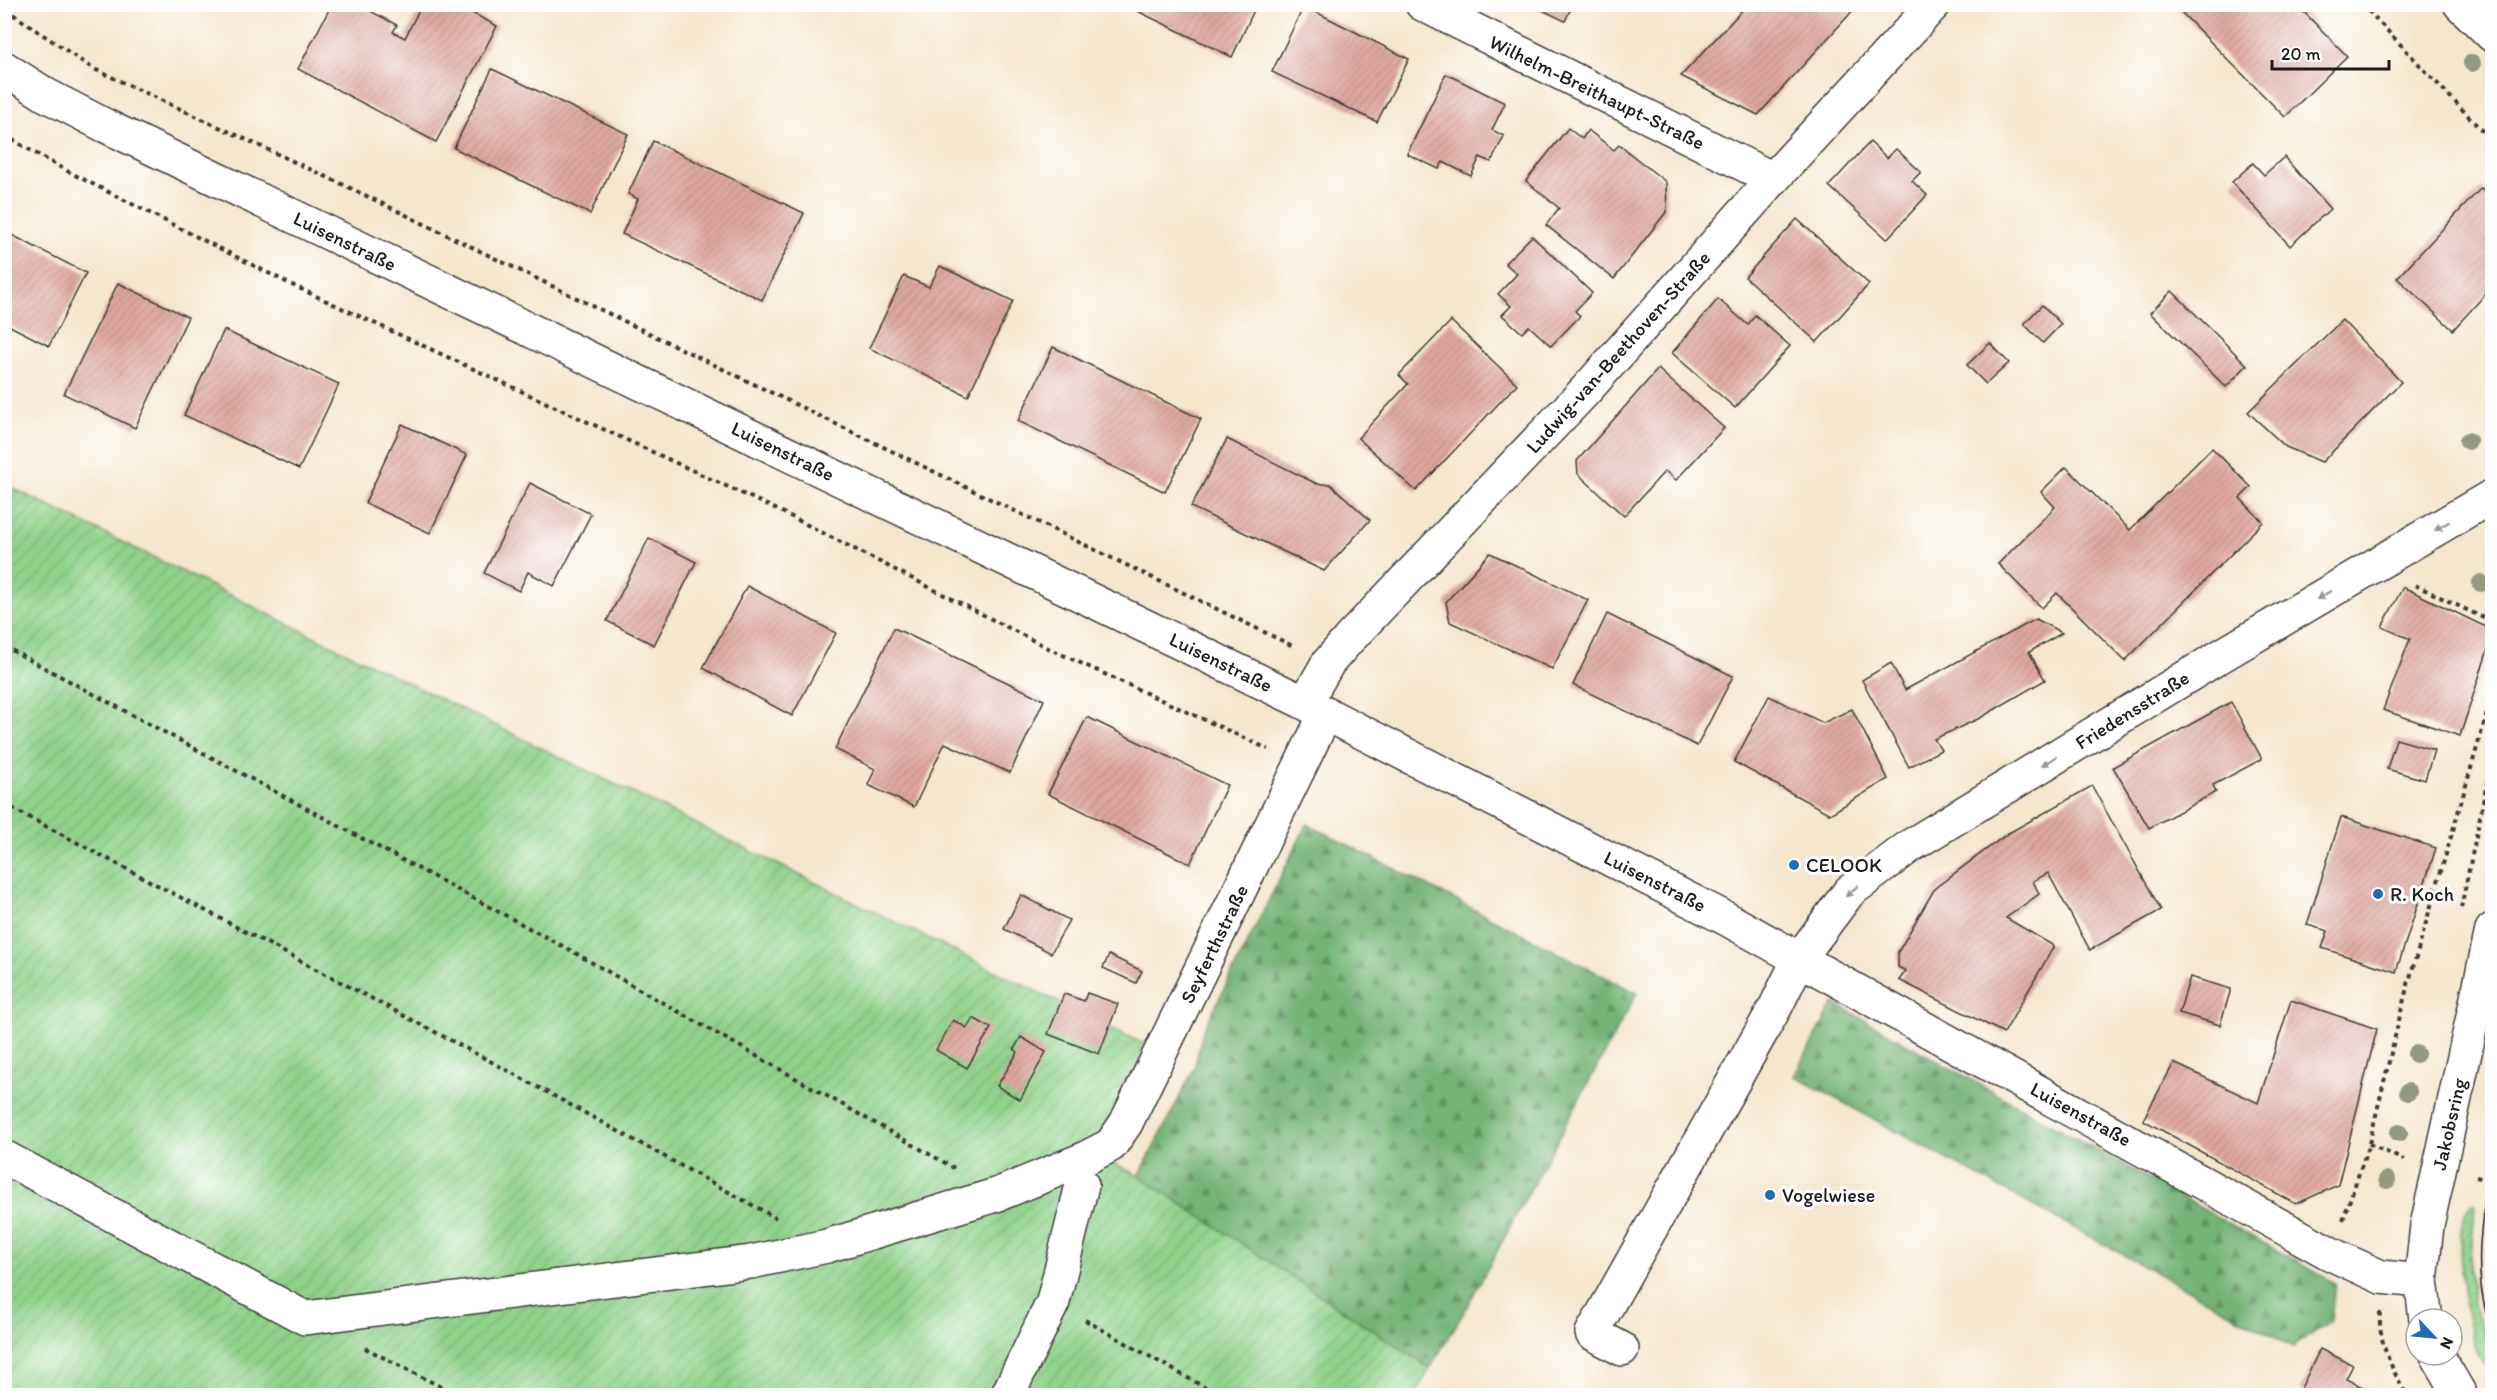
<svg xmlns="http://www.w3.org/2000/svg" width="2497" height="1400" font-family="Itim,sans-serif">
  <defs>
    <pattern id="grass-dots" width="8" height="8" patternUnits="userSpaceOnUse" patternTransform="scale(1.5)"><rect width="8" height="8" fill="#8fd28a"/><path d="M2 2h.1M6 6h.1" fill="none" stroke="#7bb476" stroke-width="1.8" stroke-linecap="round"/></pattern>
    <pattern id="forest-firs" width="22" height="20" patternUnits="userSpaceOnUse" patternTransform="scale(1.5)"><rect width="22" height="20" fill="#73b476"/><path d="M5 1l3.5 6h-7zM16 11l3.5 6h-7z" fill="#5e9260"/></pattern>
    <pattern id="garden-furrows" width="10" height="10" patternUnits="userSpaceOnUse" patternTransform="scale(1.5)"><rect width="10" height="10" fill="#8fd28a"/><path d="M-1 1l2-2M0 10L10 0M9 11l2-2" fill="none" stroke="#7bb476"/></pattern>
    <pattern id="building-hatch" width="6" height="6" patternUnits="userSpaceOnUse" patternTransform="scale(1.5)"><rect width="6" height="6" fill="#dda79f"/><path d="M-1 1l2-2M0 6l6-6M5 7l2-2" fill="none" stroke="#bd8f88"/></pattern>
  </defs>
  <rect width="100%" height="100%" fill="#fff"/>
  <filter id="ink" filterUnits="userSpaceOnUse"><feTurbulence type="fractalNoise" baseFrequency=".0167" numOctaves="2"/><feDisplacementMap in="SourceGraphic" scale="12" xChannelSelector="R" yChannelSelector="G"/><feConvolveMatrix kernelMatrix="1 2 1 2 8 2 1 2 1" color-interpolation-filters="sRGB"/></filter>
  <filter id="wash" filterUnits="userSpaceOnUse"><feTurbulence type="fractalNoise" baseFrequency=".008" numOctaves="4" result="noise"/><feDisplacementMap in="SourceGraphic" scale="24" xChannelSelector="R" yChannelSelector="G"/><feGaussianBlur stdDeviation="1.35" result="paint"/><feColorMatrix in="noise" values="0 0 0 0 0 0 0 0 0 0 0 0 0 0 0 0 0 1.4 0 .05"/><feComposite in="paint" operator="in"/></filter>
  <g filter="url(#wash)">
    <rect width="100%" height="100%" fill="#f5e6ce"/>
    <path fill="url(#grass-dots)" stroke="#567753" stroke-width="1.5" d="M2471,1204H2475L2470,1270L2474,1305L2492,1353V1376C2486,1366 2478,1355 2474,1344C2465,1317 2450,1225 2471,1204Z"/>
    <g fill="url(#forest-firs)" stroke="#486849" stroke-width="1.5">
      <path d="M1307,824L1637,993L1463,1314L1430,1368L1139,1176L1194,1069L1203,1031Z"/>
      <path d="M1834,1003L2335,1283L2331,1321L2293,1347L1794,1076Z"/>
    </g>
    <path fill="url(#garden-furrows)" stroke="#567753" stroke-width="1.5" d="M4,484L1154,1049L1098,1155L1139,1176L1430,1368L1415,1395H5Z"/>
    <g id="blocks">
      <g fill="url(#building-hatch)">
        <path d="M332,4H357L397,25L393,32L405,38L422,4H455L497,26L436,142L298,69Z"/>
        <path d="M1123,4H1257L1232,57Z"/>
        <path d="M1530,4H1573L1565,21Z"/>
        <path d="M1748,4H1859L1758,115L1681,76Z"/>
        <path d="M2173,4H2296L2347,56L2285,117Z"/>
        <path d="M1304,6L1409,59L1377,122L1272,72Z"/>
        <path d="M492,69L628,134L590,214L454,148Z"/>
        <path d="M1446,74L1505,103L1492,130L1504,136L1491,162L1480,157L1471,176L1443,162L1439,169L1407,154Z"/>
        <path d="M1568,128L1582,139L1588,130L1614,150L1619,145L1666,182L1667,211L1614,279L1546,225L1559,208L1526,181Z"/>
        <path d="M653,141L804,213L762,300L622,234L638,199L628,194Z"/>
        <path d="M1870,142L1887,158L1896,149L1921,172L1912,181L1927,195L1887,239L1829,186Z"/>
        <path d="M2284,157L2330,209L2290,246L2232,182L2253,163L2264,175Z"/>
        <path d="M2481,188L2492,198V287L2453,330L2397,278Z"/>
        <path d="M1797,219L1869,284L1817,342L1745,277Z"/>
        <path d="M4,231L86,273L49,346L4,323Z"/>
        <path d="M1532,236L1592,293L1575,311L1580,316L1551,346L1529,326L1522,333L1502,315L1511,306L1498,294L1517,274L1505,263Z"/>
        <path d="M940,266L1013,301L968,396L869,348L904,276L929,287Z"/>
        <path d="M118,283L188,317L135,428L64,394Z"/>
        <path d="M2172,291L2247,365L2226,387L2150,313Z"/>
        <path d="M1718,299L1748,325L1755,315L1790,346L1735,408L1672,353Z"/>
        <path d="M2042,305L2061,324L2043,343L2024,324Z"/>
        <path d="M2342,320L2401,382L2322,462L2286,447L2248,412Z"/>
        <path d="M1451,321L1517,384L1416,491L1358,438L1408,384L1399,375Z"/>
        <path d="M224,330L339,384L299,469L184,415Z"/>
        <path d="M1990,343L2009,363L1986,384L1967,365Z"/>
        <path d="M1053,347L1201,419L1165,492L1018,421Z"/>
        <path d="M1658,369L1724,428L1676,480L1665,471L1624,516L1578,474L1577,461Z"/>
        <path d="M402,424L467,455L430,533L365,503Z"/>
        <path d="M1227,439L1317,484H1330L1370,520L1324,571L1191,507Z"/>
        <path d="M2212,448L2251,487L2240,498L2263,522L2125,661L2057,593L2042,608L1998,564L2055,507L2041,492L2066,467L2130,530Z"/>
        <path d="M530,483L591,514L554,586L528,572L519,591L484,573Z"/>
        <path d="M649,538L696,562L654,645L607,621Z"/>
        <path d="M1490,553L1588,600L1552,669L1450,622L1446,602Z"/>
        <path d="M747,586L836,633L792,716L703,668Z"/>
        <path d="M2403,587L2492,630V637L2460,736L2383,710L2410,639L2382,627Z"/>
        <path d="M1607,614L1733,676L1697,746L1573,685Z"/>
        <path d="M2036,619L2062,633L2029,652L2045,680L1980,718L1934,739L1941,750L1909,767L1862,680L1891,663L1905,690Z"/>
        <path d="M894,628L1044,700L1010,773L945,743L914,807L868,785L875,769L835,749Z"/>
        <path d="M1769,696L1823,723L1852,709L1888,779L1830,814L1734,762Z"/>
        <path d="M2231,702L2262,759L2213,785L2216,792L2149,828L2113,767Z"/>
        <path d="M1087,717L1227,785L1190,864L1048,794Z"/>
        <path d="M2396,739L2434,750L2425,780L2387,769Z"/>
        <path d="M2092,786L2161,910L2090,950L2048,873L2033,881L2039,894L2006,918L2054,946L2004,1033L1899,980L1906,971L1898,967V952L1935,888L2007,834Z"/>
        <path d="M2341,817L2436,848L2396,972L2322,948L2328,931L2307,925Z"/>
        <path d="M1021,895L1069,920L1051,953L1004,929Z"/>
        <path d="M1109,955L1142,971L1136,983L1103,968Z"/>
        <path d="M2190,977L2231,989L2220,1025L2179,1013Z"/>
        <path d="M1087,993L1118,1004L1099,1054L1048,1034L1064,994L1084,1001Z"/>
        <path d="M2291,1000L2377,1029L2338,1185L2296,1204L2143,1120L2174,1063L2258,1103Z"/>
        <path d="M973,1018L991,1028L967,1068L936,1050L953,1020L967,1028Z"/>
        <path d="M1021,1037L1046,1052L1020,1100L997,1086L1018,1052L1014,1049Z"/>
        <path d="M2320,1349L2353,1365L2346,1379L2378,1395H2312L2300,1390Z"/>
      </g>
    </g>
  </g>
  <g filter="url(#ink)">
    <use href="#blocks" fill-opacity="0" stroke="#3d3a37" stroke-width="1.5"/>
    <g fill="none" stroke-linecap="round" stroke-linejoin="round">
      <defs>
        <g id="minor">
          <path d="M1422,4L1773,179"/>
          <path d="M2460,4L2492,35"/>
          <path d="M4,68L46,95L106,126L1305,703L1727,919L2331,1254L2381,1277L2421,1281"/>
          <path d="M1305,703L1328,663L1349,639L1586,390L1773,179L1934,4"/>
          <path d="M4,1157L305,1318L751,1262L827,1246L999,1194L1084,1159L1111,1145L1126,1123L1326,713"/>
          <path d="M1622,1349L1592,1333L1776,1006L1799,959L1849,892L1910,846L2219,657L2492,496"/>
          <path d="M1007,1396L1053,1302L1082,1185"/>
        </g>
        <g id="major">
          <path d="M2426,1319L2421,1281L2427,1225L2492,930"/>
          <path d="M2437,1355L2461,1396"/>
        </g>
      </defs>
      <use href="#minor" stroke="#3d3a37" stroke-width="36"/>
      <use href="#major" stroke="#3d3a37" stroke-width="36"/>
      <g stroke="#3d3a37" stroke-width="4" stroke-dasharray="4.5 4.5" stroke-linecap="butt">
        <path d="M2362,4L2492,141"/>
        <path d="M4,13L14,15L92,68L344,185L1295,647"/>
        <path d="M4,135L65,170L290,284L782,512L1050,649L1268,749"/>
        <path d="M2415,585L2492,622"/>
        <path d="M4,646L568,949L954,1168"/>
        <path d="M4,804L503,1068L776,1218"/>
        <path d="M2461,908L2492,759"/>
        <path d="M2369,1144L2404,1160"/>
        <path d="M2476,1177L2492,1181"/>
        <path d="M2343,1220L2369,1144L2405,995L2492,696"/>
        <path d="M2380,1312C2378,1344 2392,1368 2407,1396"/>
        <path d="M1085,1320L1220,1396"/>
        <path d="M365,1348L459,1396"/>
      </g>
      <use href="#minor" stroke="#fff" stroke-width="33"/>
      <use href="#major" stroke="#fff" stroke-width="33"/>
      <path stroke="#1c1c1c" stroke-width="1.5" d="M2492,1158C2482,1214 2470,1276 2492,1331"/>
    </g>
    <g fill="#949a81">
      <circle cx="2472" cy="63" r="9"/>
      <circle cx="2468" cy="441" r="9"/>
      <circle cx="2481" cy="583" r="9"/>
      <circle cx="2416" cy="1054" r="9"/>
      <circle cx="2408" cy="1092" r="9"/>
      <circle cx="2399" cy="1133" r="9"/>
      <circle cx="2387" cy="1180" r="9"/>
    </g>
    <defs><path id="oneway-solid" d="M-6-.8H1V-3.2L6.5 0L1 3.2V.8H-6Z" transform="scale(1.5)"/></defs>
    <g fill="#999">
      <use href="#oneway-solid" transform="translate(2442 526) rotate(149)"/>
      <use href="#oneway-solid" transform="translate(2324 595) rotate(150)"/>
      <use href="#oneway-solid" transform="translate(2049 761) rotate(148)"/>
      <use href="#oneway-solid" transform="translate(1852 891) rotate(138)"/>
    </g>
  </g>
  <g fill="#1f6fb2" stroke="#fff" stroke-width="2">
    <circle cx="1794" cy="865" r="6"/>
    <circle cx="2378" cy="894" r="6"/>
    <circle cx="1770" cy="1195" r="6"/>
  </g>
  <g text-anchor="middle" dominant-baseline="central" stroke-width="6" stroke-linejoin="round" paint-order="stroke">
    <g font-size="20" fill="#1c1c1c" stroke="#fff">
      <text transform="translate(1597 92) rotate(26)">Wilhelm-Breithaupt-Straße</text>
      <text transform="translate(345 241) rotate(26)">Luisenstraße</text>
      <text transform="translate(1618 352) rotate(-48)">Ludwig-van-Beethoven-Straße</text>
      <text transform="translate(783 451) rotate(26)">Luisenstraße</text>
      <text transform="translate(1221 662) rotate(26)">Luisenstraße</text>
      <text transform="translate(2132 710) rotate(-32)">Friedensstraße</text>
      <text transform="translate(1655 881) rotate(27)">Luisenstraße</text>
      <text transform="translate(1214 944) rotate(-64)">Seyferthstraße</text>
      <text transform="translate(2081 1114) rotate(29)">Luisenstraße</text>
      <text transform="translate(2449 1124) rotate(-77)">Jakobsring</text>
    </g>
    <g font-size="20" fill="#1c1c1c" stroke="#fff" text-anchor="start">
      <text x="1806" y="865">CELOOK</text>
      <text x="2390" y="894">R. Koch</text>
      <text x="1782" y="1195">Vogelwiese</text>
    </g>
  </g>
  <rect width="2497" height="1400" fill="none" stroke="#fff" stroke-width="24"/>
  <g transform="translate(2434 1337) rotate(116)"><circle r="28" fill="#ffffff" stroke="#a4a4a4" stroke-width="1.5"/>
  <path d="M0-4.5L10 22L0 15L-10 22Z" fill="#1f6fb2"/>
  <text y="-9" font-size="16" font-weight="bold" text-anchor="middle" fill="#1c1c1c">N</text>
  </g>
  <path d="M2272 60v9h117v-9" fill="none" stroke="#1c1c1c" stroke-width="3"/>
  <text x="2281" y="60" font-size="18" fill="#1c1c1c" stroke="#ffffff" stroke-width="4.5" paint-order="stroke">20 m</text>
</svg>
